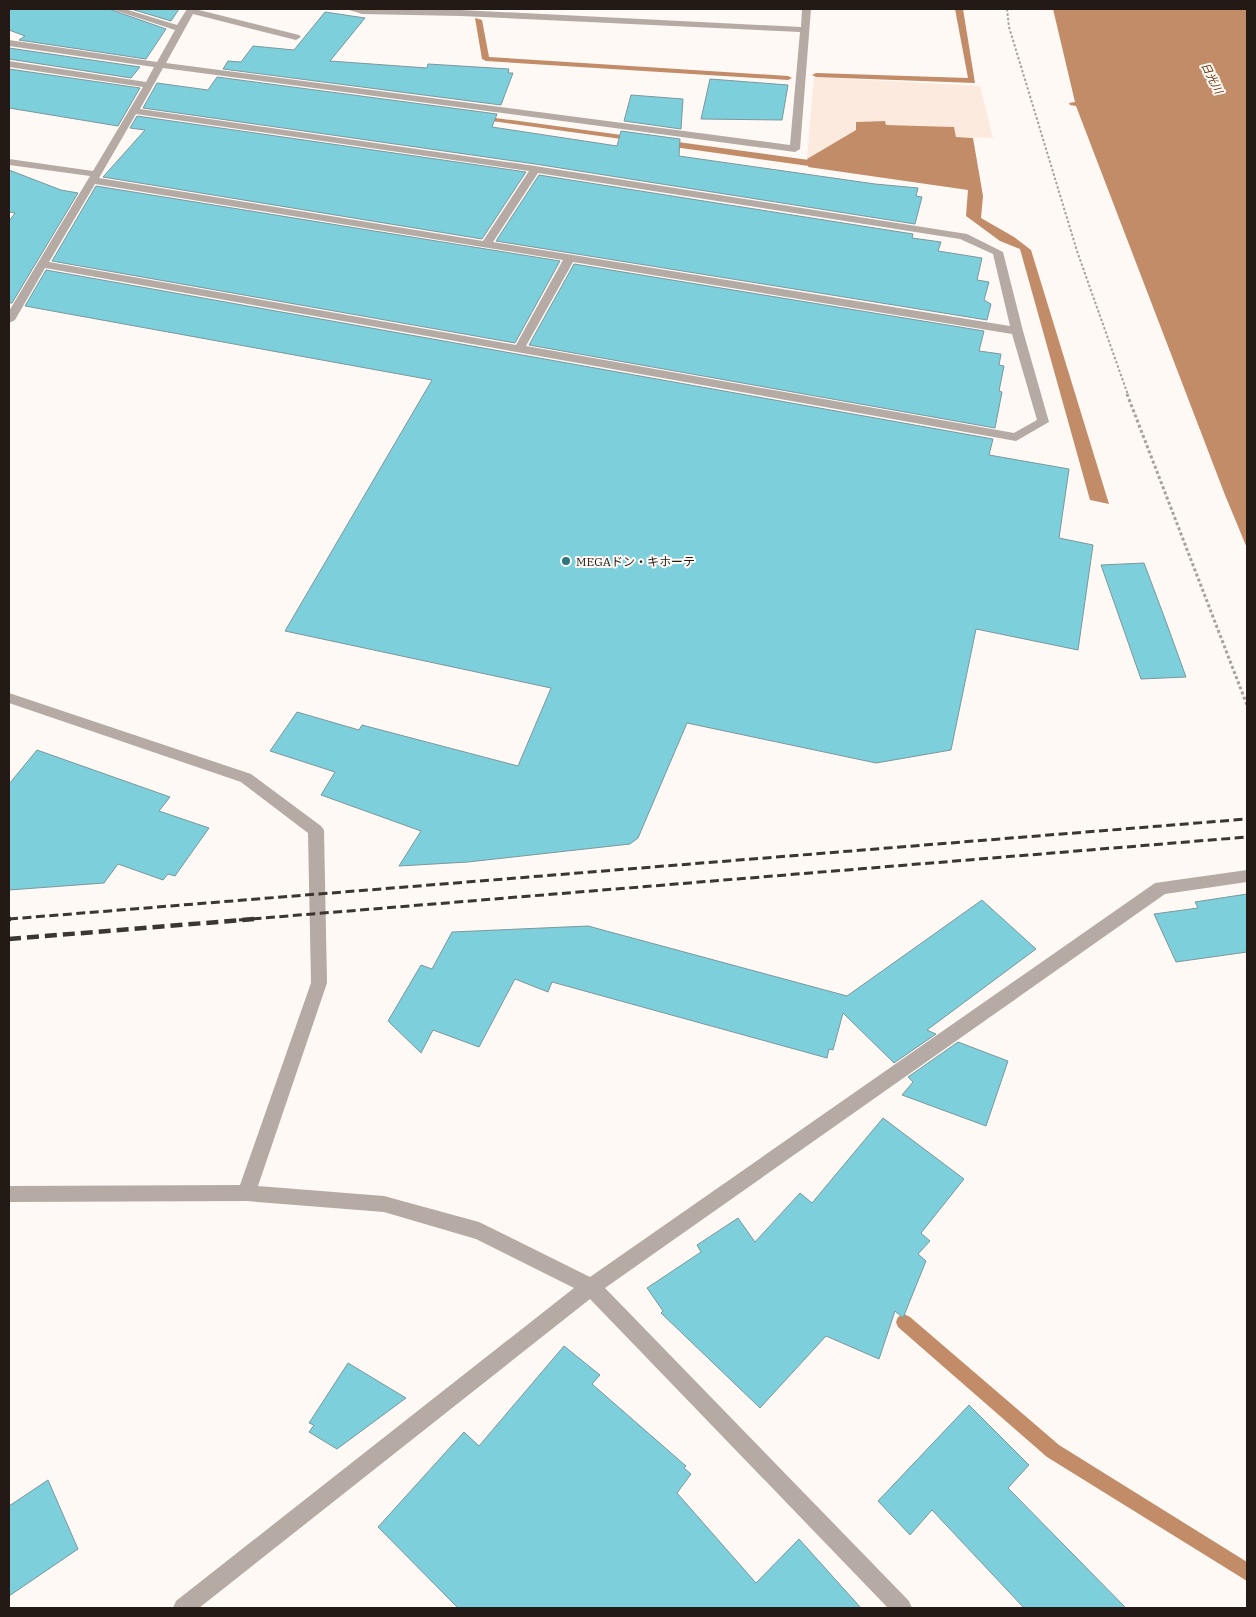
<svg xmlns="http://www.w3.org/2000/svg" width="1256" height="1617" font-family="'IBM Plex Serif','Noto Sans JP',serif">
  <rect width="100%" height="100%" fill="#fef9f5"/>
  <path fill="#fdeade" d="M814,77L980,86L993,138L956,137L954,127L886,125L885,121L856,122V130L807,159Z"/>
  <g fill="#c28c68">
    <path d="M1053,9H1247V548L1225,495L1076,106L1070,105L1069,103L1075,102Z"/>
    <path d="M885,121L886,125L954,127L956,137L973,138L983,196L981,218L1014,237L1031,250L1109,504L1090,500L1020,249L1000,241L966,216L968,190L808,167L809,163L807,159L856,130V122Z"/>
  </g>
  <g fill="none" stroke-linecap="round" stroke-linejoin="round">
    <g fill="#c28c68" fill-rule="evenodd">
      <path d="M955,9H963L975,83L816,77L812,75L816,73L968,78Z"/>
      <path d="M475,18L482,20L489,57L788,76L792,78L788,80L486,61L482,59Z"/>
      <path d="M474,115L636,137L640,139L636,141L477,119L473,117Z"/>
      <path d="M663,140L809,160L824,158L828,161L809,166L660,145L659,143Z"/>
      <path d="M904,1314L910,1317L1059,1445L1247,1562V1581L1047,1457L898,1327L896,1322L898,1317Z"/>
    </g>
  </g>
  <g fill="#7ccfdb" stroke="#7a989d">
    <path d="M9,9H109L166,29L146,59L19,40L25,36L9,30Z"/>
    <path d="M131,9H179L171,21Z"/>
    <path d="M325,12L365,18L330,61L427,68L428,64L509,69L508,73H513L501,105L223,69L228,61L241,62L253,46L294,50Z"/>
    <path d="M9,48L140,67L131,78L9,59Z"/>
    <path d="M9,69L140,88L118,126L9,108Z"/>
    <path d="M217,77L497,114L492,127L617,146L621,131L680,139L679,156L875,184L918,188L916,196L922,197L915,224L535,164L143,108L157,83L208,90Z"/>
    <path d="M710,79L788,85L782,120L701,119Z"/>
    <path d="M631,95L683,99L681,129L624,121Z"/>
    <path d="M137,116L526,172L482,239L103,177L145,130L130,128Z"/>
    <path d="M9,170L61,190L78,193L12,303H9V221L15,213L9,212Z"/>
    <path d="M539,175L913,234L912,238L941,242L938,251L982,258L977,280L989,282L984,300L991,304L987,320L496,241Z"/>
    <path d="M96,186L560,261L515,343L52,261Z"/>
    <path d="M574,264L984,331L979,351L1001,354L999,365L1004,366L999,391L1002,392L995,428L529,345Z"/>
    <path d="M46,270L993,439L989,455L1069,469L1059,538L1093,545L1078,650L976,629L951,750L876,763L687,723L638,838L630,844L468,862L399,866L421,831L321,795L335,772L270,751L297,712L359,730L362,725L518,766L551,688L285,631L432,380L25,306Z"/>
    <path d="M1144,563L1165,619L1186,677L1141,679L1101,565Z"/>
    <path d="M37,750L170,797L159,811L209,828L175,876L168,874L163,880L118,864L104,883L9,890V784Z"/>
    <path d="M1247,894V952L1176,962L1154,914L1198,908L1195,902Z"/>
    <path d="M982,900L1036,949L927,1030L936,1034L894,1063L843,1013L833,1050L829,1049L827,1058L552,982L548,992L515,979L479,1047L433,1030L421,1053L388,1021L421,965L432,969L452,932L588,926L847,996Z"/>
    <path d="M958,1042L1008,1061L986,1126L902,1095L913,1082L908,1077Z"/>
    <path d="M883,1118L964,1179L921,1233L930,1241L918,1254L926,1261L903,1318L895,1311L879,1359L826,1336L760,1408L661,1313L663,1311L647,1288L701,1252L697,1245L738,1218L755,1242L800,1193L812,1203Z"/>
    <path d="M564,1346L600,1375L592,1384L686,1466L684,1468L691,1474L677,1493L756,1583L799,1539L861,1608H458L378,1527L464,1432L479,1446Z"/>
    <path d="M348,1363L406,1398L337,1449L309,1432L314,1425L309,1423Z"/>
    <path d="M969,1405L1029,1465L1008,1488L1126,1608H1024L932,1510L910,1535L878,1501Z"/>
    <path d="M48,1480L78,1549L9,1596V1506Z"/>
  </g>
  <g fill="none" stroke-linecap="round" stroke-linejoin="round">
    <path stroke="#a8a29d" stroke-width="2" stroke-dasharray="2.5 2" stroke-linecap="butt" d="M1007,9L1009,27L1077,251L1128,395"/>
    <path stroke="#a8a29d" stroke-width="3" stroke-dasharray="3 2.5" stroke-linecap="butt" d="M1127,394L1247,705"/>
    <g fill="#b5aaa4" fill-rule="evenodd">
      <path d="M111,9H125L177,25L187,9H195L299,35L301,37L296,40L193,14L166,63L790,145L800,32L461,16L362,14L346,9L461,10L801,27L802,9H811L800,149L795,152L163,68L140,109L535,166L967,234L1003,252L1023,331L1049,422L1016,441L45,268L15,320L9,323V311L90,176L9,165V159L93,171L143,87L9,67V61L146,82L154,67L9,46V40L157,62L175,30ZM136,114L529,171L483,241L99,178ZM538,173L960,239L993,254L1010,326L493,242ZM95,184L563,260L516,345L49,262ZM573,262L1012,334L1037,420L1014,433L526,346Z"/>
      <path d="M9,693L251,774L321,826L324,830L327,983L258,1186L384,1196L479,1222L590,1277L1155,883L1247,870V882L1165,894L605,1288L909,1601L912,1608H888L590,1299L199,1608H173L176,1601L574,1288L476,1239L384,1212L246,1201L9,1202V1186L240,1185L311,983L308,833L241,782L9,703Z"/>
    </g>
    <g stroke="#3d3530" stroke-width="3" stroke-dasharray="9 4.5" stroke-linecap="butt">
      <path d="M9,919L1247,819"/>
      <path d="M239,920L1247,837"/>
    </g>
    <g stroke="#3d3530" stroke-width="4.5" stroke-dasharray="12 6" stroke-linecap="butt">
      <path d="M9,919H11"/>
      <path d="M9,939L254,919"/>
    </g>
  </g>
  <circle fill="#2d757f" stroke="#fef9f5" stroke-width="2" cx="566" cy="561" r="5"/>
  <g text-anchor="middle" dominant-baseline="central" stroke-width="4" stroke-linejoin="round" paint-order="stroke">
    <g font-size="11" font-style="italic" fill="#673308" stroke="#fef9f5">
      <text transform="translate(1212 78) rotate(63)">日光川</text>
    </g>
    <g font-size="12" fill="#231a15" stroke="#fef9f5" text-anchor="start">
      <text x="576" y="561">MEGAドン・キホーテ</text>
    </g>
  </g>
  <rect width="1256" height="1617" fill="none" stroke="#231a15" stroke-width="20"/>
</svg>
